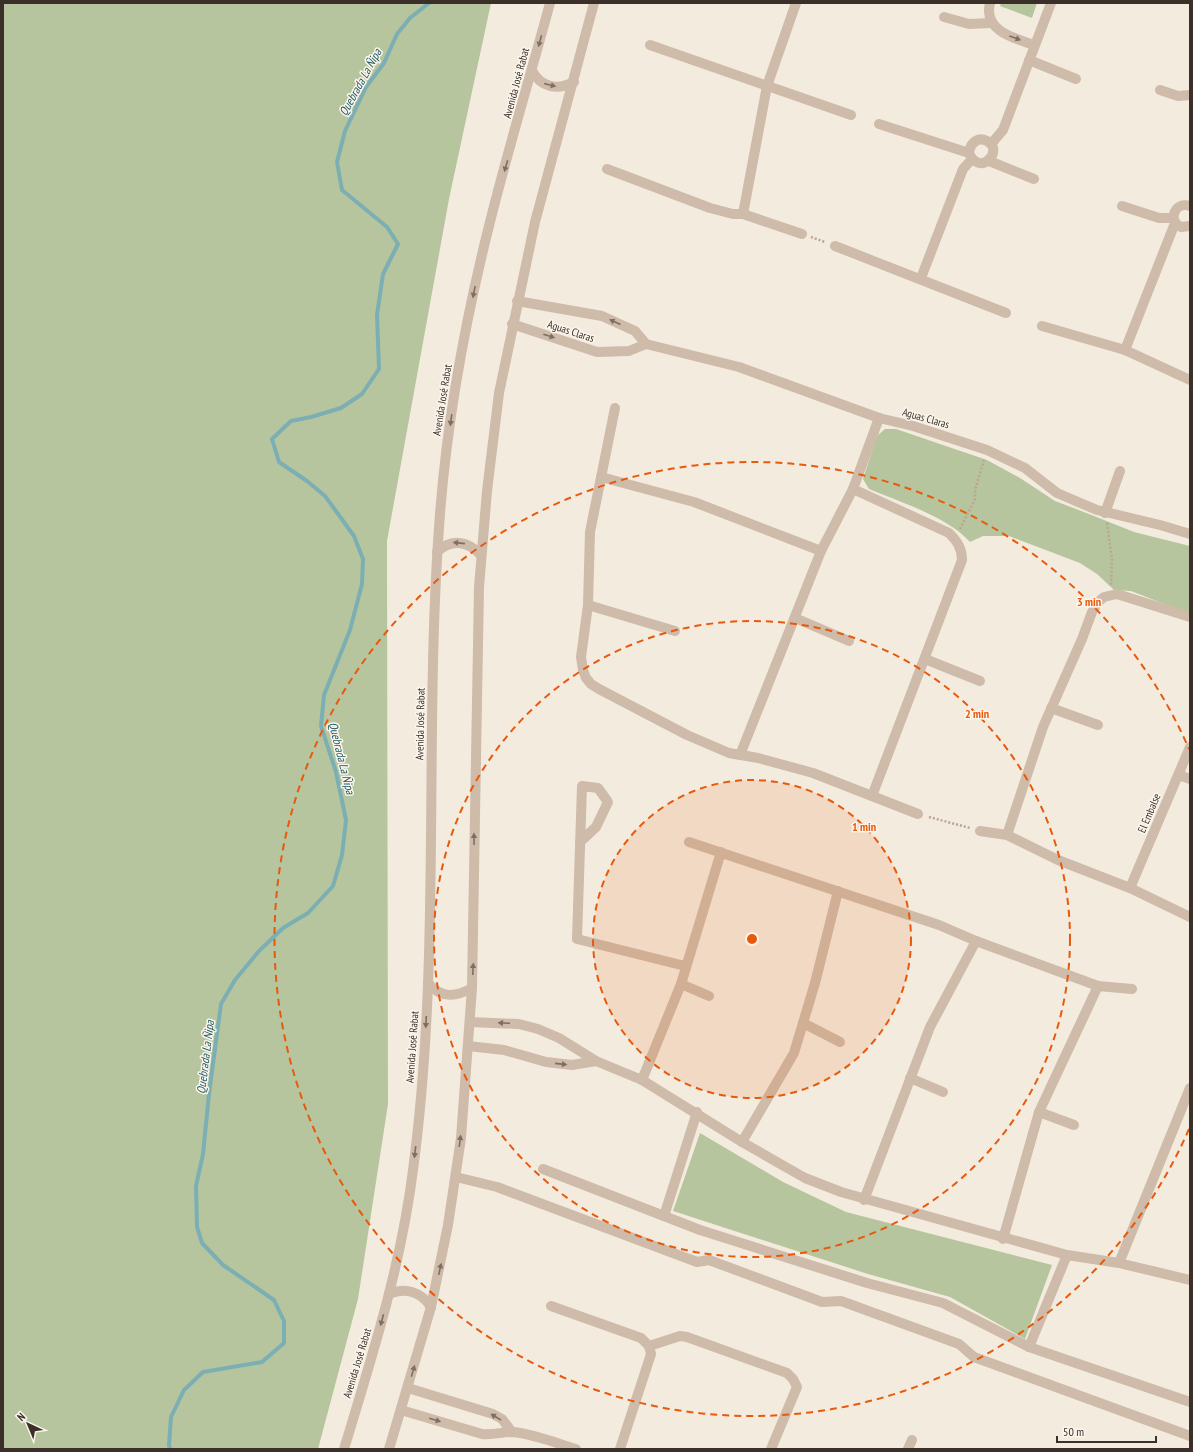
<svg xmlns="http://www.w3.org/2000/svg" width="1193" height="1452" font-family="'PT Sans Narrow',sans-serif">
  <rect width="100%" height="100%" fill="#f4ebdf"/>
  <g fill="#b6c59d">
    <path d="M3,3H491L449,199L387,541L388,1104L358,1299L318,1449H3Z"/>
    <path d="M1001,3H1037L1032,18L1000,6Z"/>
    <path d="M885,429H896L987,460L1020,478L1055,501L1089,514L1134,532L1190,546V614L1131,591L1114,590L1097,574L1080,563L1009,536H983L970,542C948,517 900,502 869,489L863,479L877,436Z"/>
    <path d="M700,1133L783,1182L846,1212L1052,1265L1025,1339L950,1297L868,1274L673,1211Z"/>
  </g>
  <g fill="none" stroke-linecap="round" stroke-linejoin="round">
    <path stroke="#7cafb3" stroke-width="4" d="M170,1449L169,1445L171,1417L184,1390L203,1372L262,1362L284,1343V1321L274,1300L223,1265L202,1243L197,1227L196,1186L203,1154L209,1094L221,1004L235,980L259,951L283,928L308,913L333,886L342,855L346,820L336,772L321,726L324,695L350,630L362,584L363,559L354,536L325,496L307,481L279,462L272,439L291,421L311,417L341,408L362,394L379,369L377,315L383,274L398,244L387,227L342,190L337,162L345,131L366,87L384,63L397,34L410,18L429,3"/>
    <g stroke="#baa593" stroke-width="2.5" stroke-dasharray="2 2" stroke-linecap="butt">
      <path d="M811,237L825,242"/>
      <path d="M1107,523L1112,559L1111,585"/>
      <path d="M960,529L975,499V490L984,460"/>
      <path d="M929,817L970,828"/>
    </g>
    <g stroke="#cebba9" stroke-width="10">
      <path d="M990,3C983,31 1014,38 1034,45"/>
      <path d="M944,17L969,24L991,23"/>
      <path d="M650,45L851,115"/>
      <path d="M1029,60L1076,79"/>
      <path d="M532,71C541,87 557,91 574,82"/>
      <path d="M1160,90L1178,96L1190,95"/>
      <path d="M879,124L969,153C980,178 1005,150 987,141C977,136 970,144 969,153"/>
      <path d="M991,144L1003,130L1051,3"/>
      <path d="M989,161L1034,179"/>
      <path d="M607,169L710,208L733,214H743L802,234"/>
      <path d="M1122,206L1159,218H1173"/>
      <path d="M1190,206C1175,201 1167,220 1181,227L1190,226"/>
      <path d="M743,214L767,86L796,3"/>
      <path d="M835,246L1006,313"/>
      <path d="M921,278L963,169L972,159"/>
      <path d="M517,301L602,316L635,331L646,344L739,367L879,418L913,426L987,450L1025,468L1057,493L1097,510L1160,525L1190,534"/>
      <path d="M512,324L597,352L629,351L646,344"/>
      <path d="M1042,326L1125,350L1190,380"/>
      <path d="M1125,350L1175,223"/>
      <path d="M615,408L590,532L588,605L581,657L583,670L586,678L591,684L599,689L687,735L729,753L758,758L813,773L918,814"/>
      <path d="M601,477L694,502L821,551"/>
      <path d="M853,489L949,533C957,541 962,548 962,560L872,796"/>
      <path d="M1105,513L1120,471"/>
      <path d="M437,552C451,538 468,541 481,555"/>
      <path d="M588,605L675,631"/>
      <path d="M795,618L849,641"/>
      <path d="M925,659L980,681"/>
      <path d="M1051,708L1098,725"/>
      <path d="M740,755L821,551L853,489L879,418"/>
      <path d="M1179,775L1190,779"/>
      <path d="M980,831L1007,835L1058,860L1130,888L1190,917"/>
      <path d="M1007,835L1043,727L1082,639L1092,612L1098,602L1104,597L1117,594L1190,617"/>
      <path d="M580,842L596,827L608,802L598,788L582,786L577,939L685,966"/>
      <path d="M689,842L939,925L976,941L1098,986L1132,989"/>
      <path d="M1130,888L1190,747"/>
      <path d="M428,983C441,999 456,997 472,988"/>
      <path d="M681,984L709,996"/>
      <path d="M470,1022L519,1024L538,1029L559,1038L596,1061L642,1080L742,1142L805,1178L841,1192L1067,1255L1119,1263L1190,1280"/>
      <path d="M803,1023L840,1042"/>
      <path d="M468,1046L504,1050L546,1062L572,1065L596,1061"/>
      <path d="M910,1078L943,1092"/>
      <path d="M642,1080L681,984L721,852"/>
      <path d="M1039,1112L1074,1125"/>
      <path d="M742,1142L794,1053L815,983L838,891"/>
      <path d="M543,1169L700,1230L867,1283L943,1303L1029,1347L1190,1402"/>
      <path d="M456,1177L497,1187L697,1262L709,1260L822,1302L841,1301L959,1344L974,1357L1190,1436"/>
      <path d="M864,1200L930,1027L976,941"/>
      <path d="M664,1216L697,1112"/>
      <path d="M1003,1239L1039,1112L1098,986"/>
      <path d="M1119,1263L1190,1088"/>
      <path d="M389,1294C406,1287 421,1292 431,1307"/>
      <path d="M551,1306L641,1338L649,1346L651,1354L620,1449"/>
      <path d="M649,1346L680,1336L687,1337L787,1373L793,1379L797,1387L771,1449"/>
      <path d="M1029,1347L1067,1255"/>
      <path d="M408,1388L493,1414L502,1419L512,1432"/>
      <path d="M401,1410L482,1434C494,1435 502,1432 513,1432C534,1434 556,1443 576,1449"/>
      <path d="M344,1449C372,1357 401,1266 413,1170C442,953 423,732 440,514C447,422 464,328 486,238C505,159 529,81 550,3"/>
      <path d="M389,1449L431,1307L448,1225L461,1138L472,988L479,587L487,491L499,393L535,222L594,3"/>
      <path d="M908,1449L912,1440"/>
    </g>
  </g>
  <defs><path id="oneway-solid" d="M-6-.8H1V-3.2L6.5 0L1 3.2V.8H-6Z"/></defs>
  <g fill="#7d6f63">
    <use href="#oneway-solid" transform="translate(1015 38) rotate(20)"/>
    <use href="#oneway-solid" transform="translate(540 41) rotate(105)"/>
    <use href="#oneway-solid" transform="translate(550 85) rotate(14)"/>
    <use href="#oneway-solid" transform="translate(506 166) rotate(106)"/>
    <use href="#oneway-solid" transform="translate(474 292) rotate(101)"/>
    <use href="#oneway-solid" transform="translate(615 322) rotate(-156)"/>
    <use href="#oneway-solid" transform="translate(549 336) rotate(18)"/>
    <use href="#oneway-solid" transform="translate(451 420) rotate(98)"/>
    <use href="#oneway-solid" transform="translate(459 543) rotate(-174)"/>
    <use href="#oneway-solid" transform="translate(474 839) rotate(-90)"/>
    <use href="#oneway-solid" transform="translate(473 969) rotate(-88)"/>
    <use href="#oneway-solid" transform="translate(426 1022) rotate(93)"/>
    <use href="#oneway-solid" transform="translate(504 1023) rotate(-177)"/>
    <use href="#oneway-solid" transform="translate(561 1064) rotate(6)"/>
    <use href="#oneway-solid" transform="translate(460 1141) rotate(-83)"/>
    <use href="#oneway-solid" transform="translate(415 1152) rotate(97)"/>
    <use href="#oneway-solid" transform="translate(440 1269) rotate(-78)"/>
    <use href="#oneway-solid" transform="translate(382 1320) rotate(105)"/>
    <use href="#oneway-solid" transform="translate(413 1371) rotate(-74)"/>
    <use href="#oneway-solid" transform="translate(496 1417) rotate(-149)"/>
    <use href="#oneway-solid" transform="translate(435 1420) rotate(16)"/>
  </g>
  <circle cx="752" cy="939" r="159" fill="#e8590c" fill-opacity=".12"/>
  <g fill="none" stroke="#e8590c" stroke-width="2" stroke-dasharray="7 5">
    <circle cx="752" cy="939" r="159"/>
    <circle cx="752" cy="939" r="318"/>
    <path d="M1189 1129A477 477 0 1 1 1189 749"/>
  </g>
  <g text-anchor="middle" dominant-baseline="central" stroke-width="3" stroke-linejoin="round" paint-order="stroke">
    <g font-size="11" fill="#3a3029" stroke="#fbf5ec">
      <text transform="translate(516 83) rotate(-75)">Avenida José Rabat</text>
      <text transform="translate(571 331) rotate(18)">Aguas Claras</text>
      <text transform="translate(442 400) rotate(-81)">Avenida José Rabat</text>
      <text transform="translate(926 418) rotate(16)">Aguas Claras</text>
      <text transform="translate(420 724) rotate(-89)">Avenida José Rabat</text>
      <text transform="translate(1149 813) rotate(-67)">El Embalse</text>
      <text transform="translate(412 1047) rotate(-86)">Avenida José Rabat</text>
      <text transform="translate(357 1363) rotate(-73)">Avenida José Rabat</text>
    </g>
    <g font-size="12" font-style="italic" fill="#1c585f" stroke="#fbf5ec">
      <text transform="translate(360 82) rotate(-61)">Quebrada La Ñipa</text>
      <text transform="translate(342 758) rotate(76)">Quebrada La Ñipa</text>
      <text transform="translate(205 1057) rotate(-83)">Quebrada La Ñipa</text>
    </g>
  </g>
  <circle cx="752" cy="939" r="6" fill="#e8590c" stroke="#fbf5ec" stroke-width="2"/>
  <g font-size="12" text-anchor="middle" font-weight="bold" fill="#e8590c" stroke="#fbf5ec" stroke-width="3" stroke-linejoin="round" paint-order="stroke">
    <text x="1089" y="606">3 min</text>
    <text x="977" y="718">2 min</text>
    <text x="864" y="831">1 min</text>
  </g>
  <rect width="1193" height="1452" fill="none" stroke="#3a3029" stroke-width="8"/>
  <g transform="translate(28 1424) rotate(316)" stroke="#fbf5ec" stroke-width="3" paint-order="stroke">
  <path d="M0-3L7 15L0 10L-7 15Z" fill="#3a3029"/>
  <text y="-6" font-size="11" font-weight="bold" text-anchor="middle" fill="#3a3029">N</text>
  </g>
  <path d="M1057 1436v6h99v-6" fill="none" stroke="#3a3029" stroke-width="2"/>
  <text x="1063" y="1436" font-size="12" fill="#3a3029" stroke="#fbf5ec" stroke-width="3" paint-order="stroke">50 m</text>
</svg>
